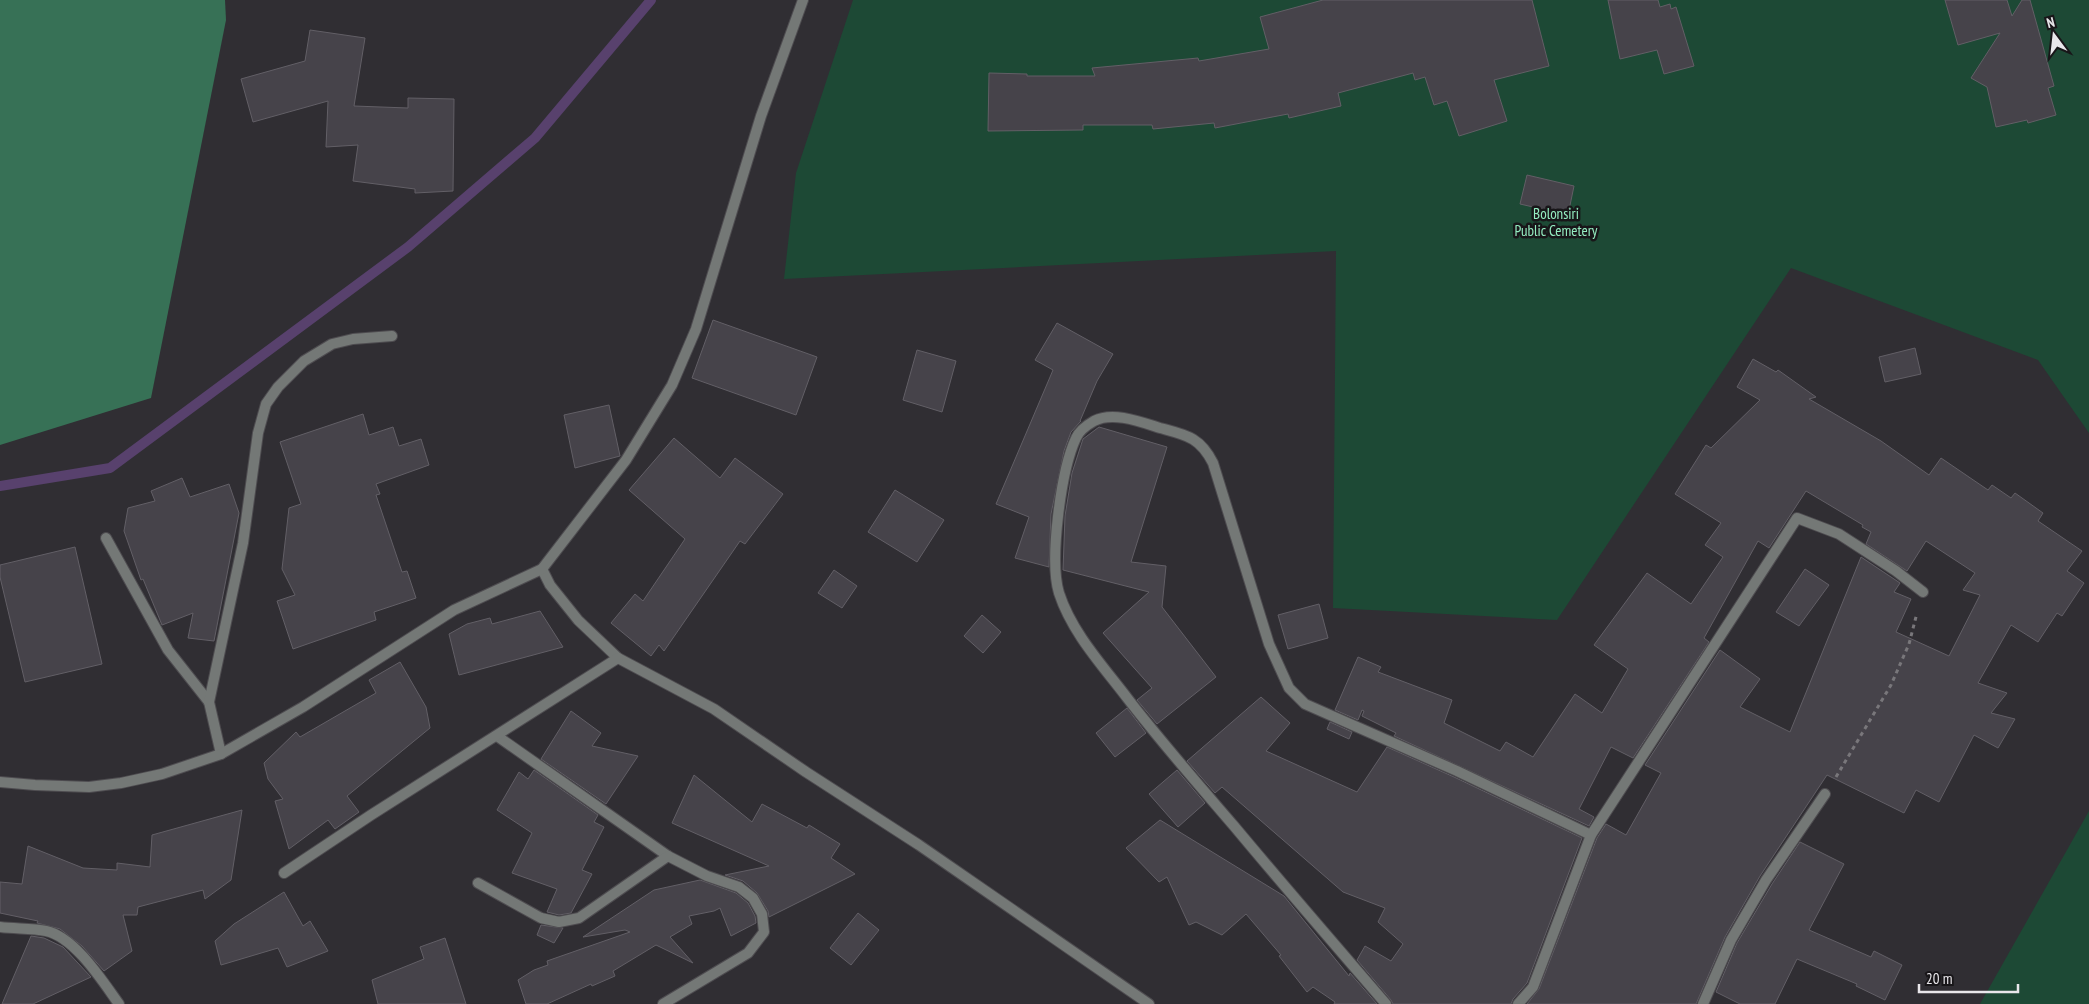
<svg xmlns="http://www.w3.org/2000/svg" width="2089" height="1004" font-family="'PT Sans Narrow',sans-serif">
  <rect width="100%" height="100%" fill="#302e33"/>
  <g fill="#1d4935">
    <path d="M853,0H2089V433L2038,360L1791,268L1557,620L1333,608L1336,251L784,279L796,173Z"/>
    <path d="M2089,811V1004H1980Z"/>
  </g>
  <path fill="#377156" d="M0,0H225L226,20L151,398L0,445Z"/>
  <g fill="none" stroke-linecap="round" stroke-linejoin="round">
    <path stroke="#58416d" stroke-width="10" d="M0,486L110,468L408,247L535,138L651,0"/>
  </g>
  <g fill="#46434a" stroke="#625f66">
    <path d="M1323,0H1532L1549,66L1494,80L1507,121L1459,136L1447,101L1434,105L1425,77L1415,80L1413,73L1338,93L1341,106L1289,118L1288,114L1215,128L1214,123L1153,129L1152,125H1083V130L988,131L989,73L1027,74V76H1095L1092,68L1198,58L1199,61L1269,49L1260,17Z"/>
    <path d="M1608,0H1658L1660,7L1670,4L1671,9L1676,7L1694,66L1664,74L1657,50L1620,59Z"/>
    <path d="M1945,0H2007L2012,16L2022,0H2030L2054,86L2048,88L2056,115L2028,123L2027,120L1996,127L1987,87L1971,78L2000,33L1958,45Z"/>
    <path d="M310,30L365,38L354,106L408,108V98L454,99L453,191L415,193V189L353,181L358,145L326,147L328,101L253,122L241,79L305,61Z"/>
    <path d="M1527,175L1574,186L1568,215L1520,204Z"/>
    <path d="M713,320L817,357L796,415L692,378Z"/>
    <path d="M1057,323L1113,354L1097,381L1080,421H1081L1071,432L1064,451L1051,514L1049,567L1015,558L1029,517L996,504L1053,370L1035,360Z"/>
    <path d="M1915,348L1921,374L1885,382L1879,357Z"/>
    <path d="M917,350L956,361L942,412L903,400Z"/>
    <path d="M1753,359L1776,372L1778,370L1816,397L1809,399L1881,441L1929,475L1941,458L1988,490L1992,485L2011,498L2015,493L2043,513L2038,521L2082,551L2067,571L2084,583L2062,616L2057,613L2038,642L2011,625L1978,683L2007,693L1991,713L2015,719L1998,748L1974,735L1939,802L1916,790L1904,813L1827,775L1760,876L1725,937L1696,1004H1527L1539,989L1597,838L1606,824L1626,835L1661,773L1645,765L1720,650L1760,679L1740,707L1790,732L1861,557L1900,583L1894,592L1911,599L1896,632L1949,656L1980,595L1963,590L1975,573L1926,541L1907,571L1866,544L1871,532L1862,527L1863,525L1806,491L1769,548L1758,541L1704,638L1709,642L1633,758L1611,747L1579,809L1594,817L1589,826L1394,736L1396,733L1362,716L1364,711L1362,710L1358,720L1335,710L1358,657L1381,667L1378,672L1452,700L1444,723L1500,751L1506,742L1533,757L1575,694L1602,713L1628,669L1594,645L1647,573L1691,604L1723,557L1705,545L1721,523L1675,494L1706,445L1711,448L1760,400L1737,387Z"/>
    <path d="M609,405L620,456L575,468L564,415Z"/>
    <path d="M363,414L369,435L393,427L399,446L421,439L429,465L376,484L380,494L376,495L402,572L407,571L416,598L374,612L376,620L293,649L277,601L295,595L282,569L289,508L301,504L280,442Z"/>
    <path d="M1099,427L1167,447L1131,562L1166,566L1162,607L1216,677L1157,724L1137,700L1152,688L1103,633L1149,592L1063,570L1065,516L1072,473L1083,439Z"/>
    <path d="M674,438L720,478L735,458L783,494L745,544L740,541L664,651L659,645L651,656L611,623L635,594L643,601L685,539L629,490Z"/>
    <path d="M182,478L190,497L229,484L239,513L214,641L188,638L193,613L162,625L143,579L141,580L124,531L128,508L155,501L151,491Z"/>
    <path d="M895,490L944,520L917,562L868,532Z"/>
    <path d="M75,547L102,664L25,682L0,577V565Z"/>
    <path d="M1805,569L1829,585L1799,626L1776,612Z"/>
    <path d="M834,570L857,586L842,608L818,593Z"/>
    <path d="M1319,604L1328,638L1288,649L1278,615Z"/>
    <path d="M540,611L563,647L459,675L449,634L467,624L490,618L492,624Z"/>
    <path d="M982,615L1001,632L983,653L964,636Z"/>
    <path d="M400,662L426,707L430,728L347,796L359,812L335,829L328,820L289,849L275,801L283,799L268,779L264,763L296,732L300,737L376,693L369,680Z"/>
    <path d="M1261,697L1290,723L1266,751L1357,792L1387,747L1454,777L1582,838L1527,983L1513,999L1511,1004H1393L1391,1000L1357,960L1365,946L1391,961L1403,944L1378,922L1385,908L1343,892L1222,787L1215,793L1187,761Z"/>
    <path d="M1127,708L1146,733L1115,757L1096,733Z"/>
    <path d="M571,711L601,733L592,746L638,756L606,804L541,759Z"/>
    <path d="M1330,722L1352,732L1349,739L1327,729Z"/>
    <path d="M534,770L598,815L594,822L604,827L582,870L592,874L571,913L559,915L547,912L557,889L512,873L532,833L497,810L519,772L528,779Z"/>
    <path d="M1177,770L1205,803L1178,827L1149,794Z"/>
    <path d="M694,775L752,822L762,804L807,828L809,825L840,844L831,858L855,874L769,917L768,911L757,893L743,881L725,875L769,866L672,823Z"/>
    <path d="M242,810L231,880L205,899L203,890L138,907L137,915H123L132,951L104,971L82,946L60,929L37,923L38,921L0,913V882L22,884L28,846L83,868L117,870V863L150,867L152,835Z"/>
    <path d="M1160,820L1284,896L1349,976L1350,973L1377,1004H1334L1335,1002L1313,987L1307,992L1279,956L1281,955L1246,914L1222,935L1196,922L1189,925L1167,877L1159,882L1126,848Z"/>
    <path d="M1800,842L1844,864L1809,930L1871,957L1874,951L1902,965L1885,1000L1856,986L1857,984L1797,959L1775,1004H1740L1716,992L1737,943L1772,884Z"/>
    <path d="M700,880L736,893L748,903L755,916L756,923L731,936L720,908L714,911L689,916L692,924L670,937L693,963L656,945L613,971L615,976L592,986L591,984L547,1004H526L518,980L534,970L548,965L547,961L630,932L625,930L583,937L654,890Z"/>
    <path d="M284,892L303,926L310,921L328,951L287,967L278,948L221,965L215,941L234,924Z"/>
    <path d="M858,913L879,930L851,965L830,948Z"/>
    <path d="M541,925L563,928L554,943L537,935Z"/>
    <path d="M31,936L44,938L63,947L91,977L33,1004H2Z"/>
    <path d="M445,938L466,1004H378L372,980L424,959L420,947Z"/>
  </g>
  <g fill="none" stroke-linecap="round" stroke-linejoin="round">
    <defs>
      <g id="minor">
        <path d="M106,538L168,650L209,702"/>
        <path d="M542,569L550,585L578,620L618,658L714,709L806,772L919,845L1149,1004"/>
        <path d="M497,736L668,856L707,876L739,887L753,898L762,914L764,932L748,953L663,1004"/>
        <path d="M221,754L209,702L243,543L258,433L266,404L278,387L304,361L332,344L353,339L392,336"/>
        <path d="M0,782L35,785L89,787L121,783L162,774L221,754L303,707L454,610L542,569L626,460L672,385L696,329L761,116L803,0"/>
        <path d="M284,873L371,815L618,658"/>
        <path d="M478,883L541,918L559,922L579,918L668,856"/>
        <path d="M0,927C15,929 32,928 46,931C75,937 103,982 119,1004"/>
        <path d="M1386,1004C1335,945 1284,886 1234,826C1198,784 1162,743 1128,699C1103,666 1072,633 1059,593C1049,560 1061,470 1076,438C1079,431 1087,425 1094,421C1113,411 1141,422 1160,428C1186,435 1200,437 1213,463L1269,644L1289,688L1305,704L1457,771L1591,835"/>
        <path d="M1518,1004L1533,987L1591,835L1797,518L1839,534L1896,571L1923,592"/>
        <path d="M1703,1004L1731,940L1766,880L1825,794"/>
      </g>
    </defs>
    <use href="#minor" stroke="#4e4c50" stroke-width="12"/>
    <path stroke="#79777b" stroke-width="3" stroke-dasharray="4 4" stroke-linecap="butt" d="M1836,777L1891,685L1909,644L1917,613"/>
    <use href="#minor" stroke="#747876" stroke-width="10"/>
  </g>
  <g text-anchor="middle" dominant-baseline="central" stroke-width="5" stroke-linejoin="round" paint-order="stroke">
    <g font-size="15" fill="#94edc1" stroke="#181619">
      <text x="1556" y="213">Bolonsiri<tspan x="1556" dy="17">Public Cemetery</tspan></text>
    </g>
  </g>
  <g transform="translate(2054 35) rotate(345)" stroke="#181619" stroke-width="4" paint-order="stroke">
  <path d="M0-4L9 19L0 12L-9 19Z" fill="#e9e7eb"/>
  <text y="-8" font-size="14" font-weight="bold" text-anchor="middle" fill="#e9e7eb">N</text>
  </g>
  <path d="M1919 984v8h99v-8" fill="none" stroke="#e9e7eb" stroke-width="2.5"/>
  <text x="1926" y="984" font-size="15" fill="#e9e7eb" stroke="#181619" stroke-width="4" paint-order="stroke">20 m</text>
</svg>
